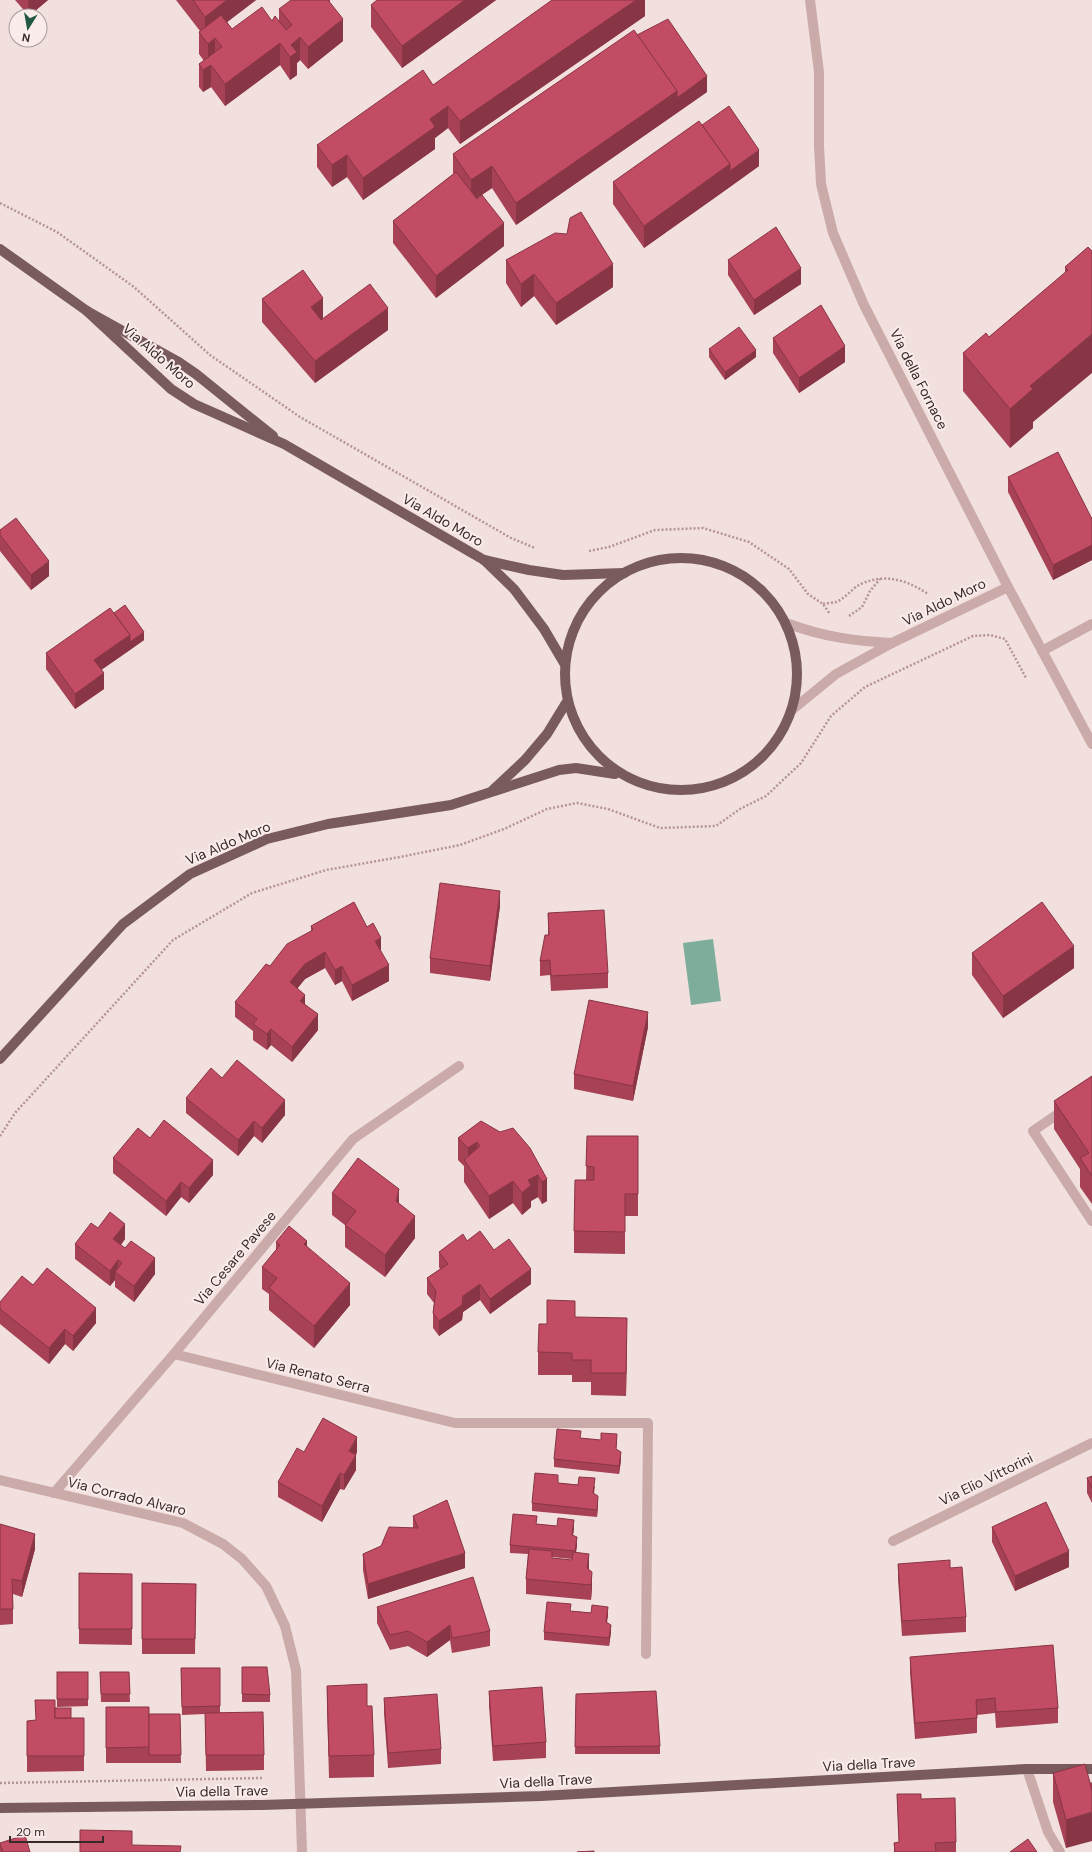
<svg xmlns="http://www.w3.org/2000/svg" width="1092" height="1852" font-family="'DM Sans',sans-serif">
  <rect width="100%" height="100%" fill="#f2e0de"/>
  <path fill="#7eae9b" d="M713,939L721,1001L691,1005L683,943Z"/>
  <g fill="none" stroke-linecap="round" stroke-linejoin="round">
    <g stroke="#b69495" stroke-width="2.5" stroke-dasharray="2 2" stroke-linecap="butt">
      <path d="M0,203L57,232L134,287L210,355L300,417L511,538L535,548"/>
      <path d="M589,551L609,547L655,530L703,528L749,542L789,569L808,594L823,604L830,614"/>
      <path d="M823,604C827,603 832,603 836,602C845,599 852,588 861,584C885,573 907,580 928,594"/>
      <path d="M849,616L862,607L870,591L880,579"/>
      <path d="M0,1136L15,1113L173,940L252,893L326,870L400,857L460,845L504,829L547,809L577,803L608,809L660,828L716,826L740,809L766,796L801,763L831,716L865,687L973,636L990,635L1005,639L1026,678"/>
      <path d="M0,1783L262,1778"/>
    </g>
    <g stroke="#caabaa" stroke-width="10">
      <path d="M810,0L819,72V146L821,184L833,233L864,305L1008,587L1092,744"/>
      <path d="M789,624C824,637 855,641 892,643"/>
      <path d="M1042,651L1092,624"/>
      <path d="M792,710L836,674L892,643L1008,587"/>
      <path d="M1065,1109L1033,1131L1092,1221"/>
      <path d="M174,1354L455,1423H648L646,1654"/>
      <path d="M0,1480L183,1523L223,1544L242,1559L266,1586L285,1626L296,1670L302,1852"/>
      <path d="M54,1493L174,1354L353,1139L459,1066"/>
      <path d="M893,1541L1092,1443"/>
      <path d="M1027,1769L1048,1832L1060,1852"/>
    </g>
    <g stroke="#795b5e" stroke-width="10">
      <path d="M0,249L87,311L177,361L196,374L273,436"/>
      <path d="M87,311L171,389L194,404L284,444L484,560L514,589L544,629L564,663"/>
      <circle cx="681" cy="674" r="116"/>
      <path d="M484,560L529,570L563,575L624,573"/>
      <path d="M493,790L525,760L547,734L566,703"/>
      <path d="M0,1059L123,924L190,874L267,839L328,824L451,805L559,770L576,768L615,774"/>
      <path d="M0,1808L262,1805L541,1796L1027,1769H1092"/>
    </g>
  </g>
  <g fill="#a74155" fill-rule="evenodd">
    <path d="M15,0H48L29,16Z"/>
    <path d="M176,0H256L227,22L232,29L272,21H279V9L330,0V3L343,41L308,69L300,60L297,63V75L290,80L280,65L225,106L211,87L203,92L199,87V64L204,61L199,54V32L200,31Z"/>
    <path d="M377,0H496L402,68L371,27V5Z"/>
    <path d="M645,0V16L460,144L448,128L435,138V149L363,200L347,177L332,187L317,167V145L433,85Z"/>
    <path d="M637,35L707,92L516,225L492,188L476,199L504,246L436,298L393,243V221L453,174V154Z"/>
    <path d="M702,125L759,166L644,248L613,204V182Z"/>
    <path d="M1088,247L1033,422V428L1010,448L963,391V353L989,337L1065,273V267Z"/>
    <path d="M506,260L613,287L556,325L534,296L521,307L506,283Z"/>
    <path d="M728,260L801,284L754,315L728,275Z"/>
    <path d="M262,299L323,319L388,330L315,383L262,322Z"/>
    <path d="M773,338L845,362L799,393L773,353Z"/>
    <path d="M709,349L756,357L725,380L709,357Z"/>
    <path d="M1008,477L1092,519V560L1053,580L1008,492Z"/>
    <path d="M0,530L49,576L31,590L0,551Z"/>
    <path d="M114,613L144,640L101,670L104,689L75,709L46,669V653Z"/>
    <path d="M500,906L490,981L430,973V958Z"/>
    <path d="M548,913L608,973V988L551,991L550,975L540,976V961L548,935Z"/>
    <path d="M311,926L381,951L389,981L352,1001L342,981L335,985L325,968L305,979L297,988L318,1030L292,1062L271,1045L267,1050L253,1040V1031L235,1017V1002L270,966L311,931Z"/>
    <path d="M972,953L1074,968L1003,1018L972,975Z"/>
    <path d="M648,1027L633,1101L574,1089V1074Z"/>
    <path d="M1092,1076V1204L1080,1187V1169L1054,1129V1101Z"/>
    <path d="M222,1078L285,1115L262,1143L254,1136L238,1156L186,1113V1098Z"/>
    <path d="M481,1121L547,1179V1201L542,1204L538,1197L531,1201V1207L522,1215L513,1203L489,1219L464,1182V1166L458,1160V1138Z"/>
    <path d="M587,1136L638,1159V1216H625V1254L574,1253V1231L586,1180Z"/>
    <path d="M150,1138L213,1175L189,1203L181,1197L166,1216L113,1173V1158Z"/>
    <path d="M332,1193L399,1204L415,1238L385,1277L345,1247V1225L332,1215Z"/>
    <path d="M98,1228L125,1239L121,1245L155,1274L134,1302L115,1287V1280L110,1286L75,1259V1244Z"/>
    <path d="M467,1241L494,1250L531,1284L490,1314L480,1300L463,1312L462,1320L439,1336L433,1328V1313L434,1303L427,1294V1278L440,1269L439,1267V1252Z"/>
    <path d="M276,1242L307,1247L350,1305L314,1348L269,1310V1294L262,1289V1267L276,1250Z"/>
    <path d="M33,1285L96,1323L73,1351L65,1344L49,1364L0,1324V1302Z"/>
    <path d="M575,1317L627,1340L626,1396L591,1395V1382H572V1375H538V1352L547,1324Z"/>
    <path d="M581,1438L617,1442L616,1450L621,1460L619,1474L554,1467V1459Z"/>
    <path d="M357,1452L356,1455V1470L344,1490L340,1489L322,1522L278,1497V1482Z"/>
    <path d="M1092,1476V1503L1087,1493V1478Z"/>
    <path d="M558,1483L595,1486L594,1494L598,1504L597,1517L532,1511V1503Z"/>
    <path d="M413,1516L465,1568L368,1599L363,1570V1554L381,1546L413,1528Z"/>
    <path d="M0,1524L35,1549L22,1597L13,1594V1624L0,1625Z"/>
    <path d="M537,1524L574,1528L573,1535L577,1545L576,1552L589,1570L592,1587L591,1600L526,1594V1579L528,1554L510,1553V1545ZM552,1557L572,1559V1560L552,1558Z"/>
    <path d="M992,1527L1069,1567L1015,1591L992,1542Z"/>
    <path d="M898,1564L950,1568L966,1617V1632L902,1636L898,1579Z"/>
    <path d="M79,1573L132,1574V1645L79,1644Z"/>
    <path d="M142,1583L196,1584L195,1654H142Z"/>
    <path d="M377,1607L490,1631V1646L452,1653L450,1640L427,1657L408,1646L390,1650L377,1623Z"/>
    <path d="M571,1611L608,1614L607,1622L611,1632L609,1646L544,1640V1632Z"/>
    <path d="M910,1657L1058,1708V1723L996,1728L995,1713L977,1715V1733L915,1739L910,1673Z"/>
    <path d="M242,1667L270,1695V1702H242Z"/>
    <path d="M181,1668H220V1713L264,1755V1770L206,1771L205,1714L182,1715Z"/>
    <path d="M57,1672H88V1706L57,1707Z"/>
    <path d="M100,1672H129L130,1702H101Z"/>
    <path d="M327,1686L367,1706L374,1755V1777L329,1778L327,1708Z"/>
    <path d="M489,1691L546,1742V1758L493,1761L489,1706Z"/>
    <path d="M576,1694L660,1746V1754H575Z"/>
    <path d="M384,1698L441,1749V1764L388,1768L384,1713Z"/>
    <path d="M106,1707L149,1714H180L181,1763H106Z"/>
    <path d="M55,1708L71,1718H84V1771L27,1772V1721L36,1720Z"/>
    <path d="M1053,1773L1090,1783L1066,1848L1053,1802Z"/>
    <path d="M897,1794L921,1799L956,1842V1852H894V1843L899,1842Z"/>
    <path d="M0,1843L30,1852H0Z"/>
  </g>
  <g fill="#883545">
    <path d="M28,0H48L29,16Z"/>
    <path d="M227,0H256L205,39V17Z"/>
    <path d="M465,0H496L402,68V46Z"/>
    <path d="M636,0H645V16L460,144V121Z"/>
    <path d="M343,19V41L308,69V47Z"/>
    <path d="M300,37V60L297,63V75L290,80V57L291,45Z"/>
    <path d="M215,38V60L208,66V44Z"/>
    <path d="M280,43V65L225,106V84Z"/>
    <path d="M211,65V87L203,92V70Z"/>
    <path d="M707,76V92L516,225V203L677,91Z"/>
    <path d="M448,106V128L435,138V149L363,200V178L430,119Z"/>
    <path d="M759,150V166L730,187V171Z"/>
    <path d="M347,155V177L332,187V165Z"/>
    <path d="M730,164V187L644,248V226Z"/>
    <path d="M492,166V188L471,202V180Z"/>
    <path d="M504,223V246L436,298V276Z"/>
    <path d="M613,264V287L556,325V303Z"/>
    <path d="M801,268V284L754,315V300Z"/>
    <path d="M534,274V296L521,307V284Z"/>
    <path d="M323,298V320L311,329V307Z"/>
    <path d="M388,308V330L315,383V361Z"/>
    <path d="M1092,334V373L1033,422V428L1010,448V409L1030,386Z"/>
    <path d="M845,346V362L799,393V378Z"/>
    <path d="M756,350V357L725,380V372Z"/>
    <path d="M1092,545V560L1053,580V565Z"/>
    <path d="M49,561V576L31,590V575Z"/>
    <path d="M144,632V640L130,650V642Z"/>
    <path d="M130,635V650L94,675V660Z"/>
    <path d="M104,673V689L75,709V694Z"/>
    <path d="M500,891V906L490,981V966Z"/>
    <path d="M381,938V953L375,941Z"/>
    <path d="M1074,946V968L1003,1018V996Z"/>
    <path d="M325,952V968L305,979L290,998V982L305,964Z"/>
    <path d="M389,965V981L352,1001V985Z"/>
    <path d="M342,966V981L335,985V970Z"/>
    <path d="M305,995V1010L300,1001Z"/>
    <path d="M648,1012V1027L633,1101V1086Z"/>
    <path d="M318,1014V1030L292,1062V1047Z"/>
    <path d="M271,1029V1045L267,1050V1034Z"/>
    <path d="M285,1100V1115L262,1143V1128Z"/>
    <path d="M254,1121V1136L238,1156V1140Z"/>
    <path d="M477,1142V1164L468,1167V1148Z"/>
    <path d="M213,1160V1175L189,1203V1188Z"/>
    <path d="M538,1175V1197L531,1201V1207L522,1215V1193L528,1180Z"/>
    <path d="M547,1179V1201L542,1204V1182Z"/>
    <path d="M513,1181V1203L489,1219V1196Z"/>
    <path d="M181,1182V1197L166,1216V1201Z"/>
    <path d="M399,1189V1212L396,1201Z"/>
    <path d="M415,1216V1238L385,1277V1255Z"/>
    <path d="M125,1224V1239L113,1255V1239Z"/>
    <path d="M307,1241V1263L304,1244Z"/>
    <path d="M155,1258V1274L134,1302V1286Z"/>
    <path d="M118,1260V1274L115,1272V1280L110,1286V1271Z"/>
    <path d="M531,1269V1284L490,1314V1299Z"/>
    <path d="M350,1283V1305L314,1348V1326Z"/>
    <path d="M480,1284V1300L463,1312L462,1320L439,1336V1321L463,1296Z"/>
    <path d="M96,1308V1323L73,1351V1336Z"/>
    <path d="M627,1318V1340L626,1396V1373Z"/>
    <path d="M65,1329V1344L49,1364V1348Z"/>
    <path d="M357,1437V1452L349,1466V1451Z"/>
    <path d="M621,1452V1460L619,1474V1466Z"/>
    <path d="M356,1455V1470L344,1490V1475Z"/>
    <path d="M340,1473V1489L322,1522V1506Z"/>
    <path d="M598,1496V1504L597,1517V1510Z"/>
    <path d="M574,1520V1528L572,1542V1535Z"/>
    <path d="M35,1534V1549L22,1597V1581Z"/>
    <path d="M577,1537V1545L575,1559V1551Z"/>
    <path d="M1069,1551V1567L1015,1591V1576Z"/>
    <path d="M465,1553V1568L368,1599V1584Z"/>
    <path d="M589,1554V1569L587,1584V1568Z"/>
    <path d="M592,1572V1587L591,1600V1585Z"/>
    <path d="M608,1607V1614L606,1629V1622Z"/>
    <path d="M450,1625V1640L427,1657V1642Z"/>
    <path d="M611,1625V1632L609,1646V1638Z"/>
    <path d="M1092,1812V1841L1066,1848V1820Z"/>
  </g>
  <g fill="#c24c63" stroke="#883545">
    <path d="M193,0H227L205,17Z"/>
    <path d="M291,0H328L343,19L308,47L300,37L291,45L297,52L290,57L280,43L225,84L211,65L203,70L199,64L222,47L215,38L208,44L199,32L221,15L232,29L262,7L272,21L275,16L286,30L292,25L279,9Z"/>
    <path d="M377,0H465L402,46L371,5Z"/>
    <path d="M552,0H636L460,121L448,106L430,119L435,127L363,178L347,155L332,165L317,145L423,70L433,85Z"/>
    <path d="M668,19L707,76L677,98V91L637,35Z"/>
    <path d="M634,30L677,91L516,203L492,166L471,180L453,154Z"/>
    <path d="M729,106L759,150L730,171V164L702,125Z"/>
    <path d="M699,121L730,164L644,226L613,182Z"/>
    <path d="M456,172L477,199L482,195L504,223L436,276L393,221Z"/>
    <path d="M581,212L613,264L556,303L534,274L521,284L506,260L555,233L567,234L570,218Z"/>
    <path d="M776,227L801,268L754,300L728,260Z"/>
    <path d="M1088,247L1092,251V334L1030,386L1033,389L1010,409L963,353L986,333L989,337L1068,270L1065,267Z"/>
    <path d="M303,270L323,298L311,307L321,320L370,284L388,308L315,361L262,299Z"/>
    <path d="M821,305L845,346L799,378L773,338Z"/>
    <path d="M739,327L756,350L725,372L709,349Z"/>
    <path d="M1058,452L1092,519V545L1053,565L1008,477Z"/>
    <path d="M16,518L49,561L31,575L0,535V530Z"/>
    <path d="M125,605L144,632L130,642V635L114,613Z"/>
    <path d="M110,608L130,635L94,660L104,673L75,694L46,653Z"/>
    <path d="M440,883L500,891L490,966L430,958Z"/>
    <path d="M354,902L367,927L373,923L381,938L375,941L389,965L352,985L342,966L335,970L325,952L305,964L290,982L305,995L300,1001L318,1014L292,1047L271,1029L267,1034L253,1024L257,1019L235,1002L266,964L270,966L287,944L313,930L311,926Z"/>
    <path d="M1042,902L1074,946L1003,996L972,953Z"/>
    <path d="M604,910L608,973L551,976L550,960L540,961L545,935H549L548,913Z"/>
    <path d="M589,1000L648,1012L633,1086L574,1074Z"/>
    <path d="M237,1060L285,1100L262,1128L254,1121L238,1140L186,1098L211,1068L222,1078Z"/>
    <path d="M1092,1076V1176L1080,1158L1089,1153L1054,1101Z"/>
    <path d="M164,1120L213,1160L189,1188L181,1182L166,1201L113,1158L138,1128L150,1138Z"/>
    <path d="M481,1121L500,1132L513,1128L530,1148L547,1179L542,1182L538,1175L528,1180L531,1185L522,1193L513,1181L489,1196L464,1160L480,1146L477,1142L468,1148L458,1138Z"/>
    <path d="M587,1136H638V1194H625V1232L574,1231L575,1180H594V1167L586,1166Z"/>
    <path d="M358,1158L399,1189L396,1201L415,1216L385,1255L345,1225L356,1211L332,1193Z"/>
    <path d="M110,1212L125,1224L113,1239L125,1248L131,1241L155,1258L134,1286L115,1272L122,1263L118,1260L110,1271L75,1244L91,1223L98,1228Z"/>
    <path d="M289,1226L307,1241L304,1244L350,1283L314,1326L269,1288L277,1278L262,1267L280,1245L276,1242Z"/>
    <path d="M480,1231L494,1250L509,1239L531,1269L490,1299L480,1284L463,1296L462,1305L439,1321L433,1313L436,1291L427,1278L448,1264L439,1252L463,1234L467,1241Z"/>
    <path d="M47,1268L96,1308L73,1336L65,1329L49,1348L0,1309V1302L22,1276L33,1285Z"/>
    <path d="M547,1300L575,1301V1317L627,1318L626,1373H591V1360H572V1353L538,1352L539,1324H547Z"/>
    <path d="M323,1418L357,1437L349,1451L356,1455L344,1475L340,1473L322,1506L278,1482L297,1448L304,1452Z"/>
    <path d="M557,1429L581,1431L580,1438L601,1440V1433L617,1434L616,1449L621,1452L619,1466L554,1459Z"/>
    <path d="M535,1473L558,1475V1483L578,1485L579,1477L595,1478L593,1493L598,1496L597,1510L532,1503Z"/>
    <path d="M1092,1476V1488L1087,1478Z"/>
    <path d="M447,1500L465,1553L368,1584L363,1554L381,1546L389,1527L418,1528L413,1516Z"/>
    <path d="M1046,1502L1069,1551L1015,1576L992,1527Z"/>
    <path d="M513,1514L537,1516L536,1524L557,1526L558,1518L574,1520L572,1535L577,1537L575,1551L510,1545Z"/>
    <path d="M0,1524L35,1534L22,1581L12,1579L13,1609H0Z"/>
    <path d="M529,1549L552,1551V1558L572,1560L573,1552L589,1554L587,1568L592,1572L591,1585L526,1579Z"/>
    <path d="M950,1560V1568L962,1567L966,1617L902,1621L898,1564Z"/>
    <path d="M79,1573L132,1574V1629H79Z"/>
    <path d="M473,1577L490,1631L452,1638L450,1625L427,1642L408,1631L390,1635L377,1607Z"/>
    <path d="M142,1583L196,1584L195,1639H142Z"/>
    <path d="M547,1602L571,1604L570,1611L591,1613L592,1605L608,1607L606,1622L611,1625L609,1638L544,1632Z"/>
    <path d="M1053,1645L1058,1708L996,1712L995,1698L976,1700L977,1718L915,1723L910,1657Z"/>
    <path d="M242,1667H267L270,1695L242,1694Z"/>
    <path d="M181,1668H220V1706L182,1707Z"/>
    <rect x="57" y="1672" width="31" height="27"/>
    <path d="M100,1672H129L130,1694H101Z"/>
    <path d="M367,1684V1706H372L374,1755L329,1756L327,1686Z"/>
    <path d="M542,1687L546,1742L493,1746L489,1691Z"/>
    <path d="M656,1691L660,1746L575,1747L576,1694Z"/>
    <path d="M437,1694L441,1749L388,1753L384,1698Z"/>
    <path d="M35,1700H55V1718H84V1756H27V1721L36,1720Z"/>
    <path d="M106,1707H149V1747L106,1748Z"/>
    <rect x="55" y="1708" width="16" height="10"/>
    <path d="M263,1712L264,1755H206L205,1713Z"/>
    <path d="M149,1714H180L181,1755H149Z"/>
    <path d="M1085,1764L1092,1790V1812L1066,1820L1053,1773Z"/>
    <path d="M1090,1783H1092V1790Z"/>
    <path d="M897,1794H921V1799L955,1798L956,1842L935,1843L936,1852H895L894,1843L899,1842Z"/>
    <path d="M80,1830L132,1831V1845L181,1846L180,1852H80Z"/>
    <path d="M25,1835L30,1852H3L0,1843Z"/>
    <path d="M1028,1839L1037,1852H1010Z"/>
    <path d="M594,1851V1852H577Z"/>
  </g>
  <g text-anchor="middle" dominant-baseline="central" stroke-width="4" stroke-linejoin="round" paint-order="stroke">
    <g font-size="14" fill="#382a2b" stroke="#faeceb">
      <text transform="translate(159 356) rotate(41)">Via Aldo Moro</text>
      <text transform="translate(919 379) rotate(63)">Via della Fornace</text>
      <text transform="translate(443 520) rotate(30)">Via Aldo Moro</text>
      <text transform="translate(944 602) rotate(-26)">Via Aldo Moro</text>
      <text transform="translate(228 843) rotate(-23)">Via Aldo Moro</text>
      <text transform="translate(235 1258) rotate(-50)">Via Cesare Pavese</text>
      <text transform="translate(318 1375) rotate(14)">Via Renato Serra</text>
      <text transform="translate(986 1479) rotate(-26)">Via Elio Vittorini</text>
      <text transform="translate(127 1496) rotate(14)">Via Corrado Alvaro</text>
      <text transform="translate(869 1764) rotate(-3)">Via della Trave</text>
      <text transform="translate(546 1781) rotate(-3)">Via della Trave</text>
      <text transform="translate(222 1791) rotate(-1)">Via della Trave</text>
    </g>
  </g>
  <g transform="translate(28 28) rotate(191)"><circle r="19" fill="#faeceb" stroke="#ac9e9e"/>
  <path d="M0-3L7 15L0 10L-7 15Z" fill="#205843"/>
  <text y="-6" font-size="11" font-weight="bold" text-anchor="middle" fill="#382a2b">N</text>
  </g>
  <path d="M10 1836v6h93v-6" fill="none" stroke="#382a2b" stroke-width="2"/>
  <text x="16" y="1836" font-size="12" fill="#382a2b" stroke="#faeceb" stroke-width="3" paint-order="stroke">20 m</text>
</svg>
